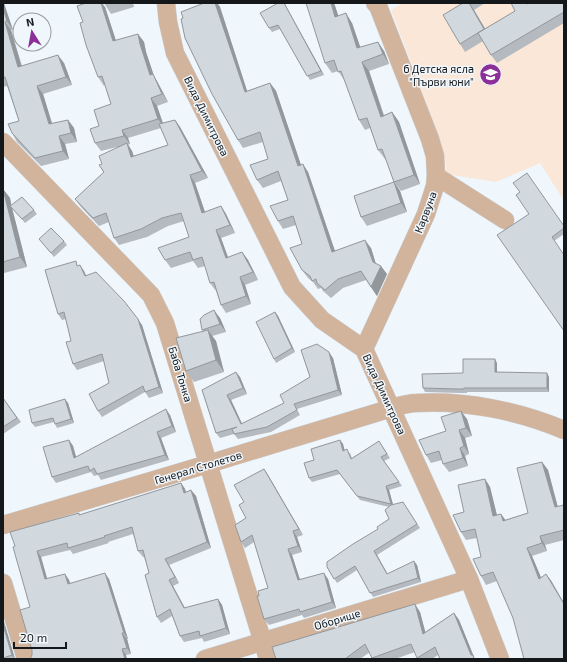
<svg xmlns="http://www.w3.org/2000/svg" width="567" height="662" font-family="'Exo 2',sans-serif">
  <rect width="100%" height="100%" fill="#eff6fc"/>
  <path fill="#fae7d7" d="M403,3H564V201L540,163L496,182L446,174V165L440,139L391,10Z"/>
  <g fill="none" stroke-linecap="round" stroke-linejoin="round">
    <defs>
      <g id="minor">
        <path d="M166,3L168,22L175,53L292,287L322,320L364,349L469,579L500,659"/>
        <path d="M3,142L151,295L165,323L268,659"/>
        <path d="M436,176L505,220"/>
        <path d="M364,349L426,214L435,186L436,176L435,156L430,139L378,6L375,3"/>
        <path d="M3,525L208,464L392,408C399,406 408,403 416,403C465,400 519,411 564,430"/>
        <path d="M3,583L26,659"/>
        <path d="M205,659L469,579"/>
      </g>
    </defs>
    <use href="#minor" stroke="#ccd2d8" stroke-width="19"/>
    <use href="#minor" stroke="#d2b39b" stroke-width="18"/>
  </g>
  <g fill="#b4babf" fill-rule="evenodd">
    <path d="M3,3L13,30H11L22,66L64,63L72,85L43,94L52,124L68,120L74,128L77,142L65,144L69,159L41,166L17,142L12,133L19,121L7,86L3,87Z"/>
    <path d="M104,3H133L134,7L111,14Z"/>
    <path d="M204,3H222L218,4L220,7L247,91L270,83L276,91L301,165L308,172L335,251L371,248L376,264L387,274L377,296L366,280L343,288L331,298L323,291L321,288L318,289L313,282L308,278L302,270V244L296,225L283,229L278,221L288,200L281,181L263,188L257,180L268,159L263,142L243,148L238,140L183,18Z"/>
    <path d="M334,3L338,16L352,23L360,47L384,51L389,64L369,71L384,115L392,112L399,122L420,184L401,191L394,182L386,159H385L378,150L370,128L365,130L359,120L345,81L338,71L332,73L325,63Z"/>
    <path d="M463,3H485L474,10L485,29L515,11L511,3H528V4L564,3V23L497,63L491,55L483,41L465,52L460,44Z"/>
    <path d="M285,4L324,75L310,80L280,29L272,32L269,28Z"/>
    <path d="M105,7L116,41L138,34L144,42L146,52L154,76L158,83L168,102L157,106L163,123L175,120L180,127L208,178L195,183L205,212L221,206L226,214L235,233L221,238L228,257L242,252L248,260L258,280L245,285L251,304L226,313L221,305L216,291L210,283L205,266L198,268L193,261L171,268L165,260L189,237L184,221L168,226L147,237L119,245L114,238L109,222L99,226L81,207L75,199L104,173L99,165L102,164L117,147L101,151L95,143L99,126L111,104L105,85L104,86L98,77L83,22ZM161,128L168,145L134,156L132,151L128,145L130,144L128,138Z"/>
    <path d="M394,182L400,191L407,212L367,226L361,217Z"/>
    <path d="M3,189L10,198L11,205L34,210L37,214L25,223L12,208L27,267L4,273L3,271Z"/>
    <path d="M529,214L564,226V234L554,241Z"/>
    <path d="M39,239L64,241L67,245L54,257Z"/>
    <path d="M79,265L84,271L86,276L142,325L163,393L149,398L145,392L102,417L98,411L109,383L104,361L77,370L73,364L71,341L66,319L62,320L58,314Z"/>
    <path d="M275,312L278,316L295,352L276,363L274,359Z"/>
    <path d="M220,318L226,332L212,336L216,341L224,372L194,382L186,371L203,331L202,330Z"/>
    <path d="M333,358L342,395L297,409L300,415L271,432L238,439L234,434L220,438L216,433L202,390L240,377L247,394L231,400L242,424L284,403L310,377Z"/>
    <path d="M497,363V372L549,377V392H467V393H460L425,392L423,388L463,373Z"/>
    <path d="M3,398L21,422L3,434Z"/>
    <path d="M68,403L74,423L57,428L54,422L35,427L32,423Z"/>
    <path d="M170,415L176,432L161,438L169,460L101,480L98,475L94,476L91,472L56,483L52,477L69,440L73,446L76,457Z"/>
    <path d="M467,419L472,436L465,438L469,454L465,456L468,466L449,472L443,464L442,460L431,463L426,455L446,431Z"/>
    <path d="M340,440L343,444L344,451L350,453L352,458L379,441L390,458L384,461L402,486L389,490L393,505L403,502L420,528L377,555L387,574L417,565L421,582L373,597L357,570L337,583L327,567L378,529L389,519V507L360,500L340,474L312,482L309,478L314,460Z"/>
    <path d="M542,462L548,470L558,507L564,505V540L545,545L547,551L532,556L541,578L546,574L552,582L513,618L497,581L486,585L481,576V557L477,538L466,540L461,532L464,512L485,479L490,487L497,515L505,520L528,513Z"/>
    <path d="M264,469L268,475L303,535L297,537L302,552L292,555L300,580L328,579L336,608L304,618L302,615L269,625L264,619L259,596L268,588L254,542L245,548L241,542L246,518L244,502Z"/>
    <path d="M181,483L185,489L186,492L191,490L196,496L211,548L169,565L179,583L173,586L185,608L218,599L222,605L230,634L204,642L202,638L184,642L180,636L172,616L161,623L157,617L149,573L144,557H143L138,551L133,534L108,542L109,543L73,554L70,550L41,557L47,579L65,574L69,580L70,583L109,579L128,639H127L131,654L126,655H32L30,607L15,546L80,515Z"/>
    <path d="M420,612L425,632L454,613L459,620L474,657L438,655L432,659H418L415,652L395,659H373L370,652L360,659H276Z"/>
    <path d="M3,621L4,622L15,659H3Z"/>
  </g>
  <g fill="#92979b">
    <path d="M3,3H4L13,30L7,21L3,8Z"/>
    <path d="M101,3H102L105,7L119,50L113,41Z"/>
    <path d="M215,3H217L220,7L250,100L245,92Z"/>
    <path d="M284,3L324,75L321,71Z"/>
    <path d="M331,3H334L342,26L335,17Z"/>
    <path d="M469,3L474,10L490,37L484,29Z"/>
    <path d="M346,13L352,23L364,58L357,48Z"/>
    <path d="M5,22L11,30L24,75L18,67Z"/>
    <path d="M138,34L144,42L146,52L154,76L158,83L168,102L150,75L140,44Z"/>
    <path d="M378,42L384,51L389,64L383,54Z"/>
    <path d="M58,55L64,63L72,85L66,77Z"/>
    <path d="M362,62L369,71L387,126L381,117Z"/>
    <path d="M270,83L276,91L304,174L298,166Z"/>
    <path d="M37,86L43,94L55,133L49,124Z"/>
    <path d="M151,98L157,106L164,127L158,119Z"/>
    <path d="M392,112L399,122L420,184L414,175Z"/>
    <path d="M68,120L74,128L77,142L71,133Z"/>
    <path d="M175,120L180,127L208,178L202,171Z"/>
    <path d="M122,130L128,138L130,144L124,136Z"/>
    <path d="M59,136L65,144L69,159L63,151Z"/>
    <path d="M127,143L132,151L136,165L131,157Z"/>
    <path d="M303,164L308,172L338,260L332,252Z"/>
    <path d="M190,175L195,183L208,221L202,213Z"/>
    <path d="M394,182L400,191L407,212L401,203Z"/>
    <path d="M3,189L10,198L12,208L10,206L12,208L27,267L20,257Z"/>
    <path d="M221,206L226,214L235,233L230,225Z"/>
    <path d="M216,230L221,238L231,266L226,258Z"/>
    <path d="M365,240L371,248L378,271L373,262Z"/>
    <path d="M242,252L248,260L258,280L253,272Z"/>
    <path d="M80,265L84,271L89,282L85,276Z"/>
    <path d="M381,266L387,274L377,296L371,287Z"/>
    <path d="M240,277L245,285L251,304L246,296Z"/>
    <path d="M214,310L220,318L226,332L220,324Z"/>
    <path d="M275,312L278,316L295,352L292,348Z"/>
    <path d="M138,319L142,325L163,393L159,387Z"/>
    <path d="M208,330L216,341L224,372L216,360Z"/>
    <path d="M329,352L333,358L342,395L338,390Z"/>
    <path d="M495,359L497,363V376L495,372Z"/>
    <path d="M236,372L240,377L247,394L243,388Z"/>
    <path d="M547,373L549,377V392L547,388Z"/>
    <path d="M227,395L231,400L245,430L241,424Z"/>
    <path d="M65,399L68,403L74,423L71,419Z"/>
    <path d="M166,409L170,415L176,432L172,426Z"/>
    <path d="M461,411L467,419L472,436L466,428Z"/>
    <path d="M459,430L465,438L469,454L464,446Z"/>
    <path d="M157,432L161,438L169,460L165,455Z"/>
    <path d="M69,440L73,446L78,464L74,458Z"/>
    <path d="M340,440L343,444L346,455L343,451Z"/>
    <path d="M460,448L465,456L468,466L463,458Z"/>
    <path d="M542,462L548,470L560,516L555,507Z"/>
    <path d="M264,469L268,475L303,535L299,529Z"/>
    <path d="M485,479L490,487L499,524L493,516Z"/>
    <path d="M181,483L185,489L188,499L184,493Z"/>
    <path d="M386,486L389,490L394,508L391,504Z"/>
    <path d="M191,490L196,496L211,548L207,542Z"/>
    <path d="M501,514L507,522L503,521Z"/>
    <path d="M293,531L297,537L302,552L298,546Z"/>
    <path d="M540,536L545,545L547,551L542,543Z"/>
    <path d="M527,548L532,556L545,587L539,579Z"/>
    <path d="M288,549L292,555L302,586L298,580Z"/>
    <path d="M37,551L41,557L49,585L45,579Z"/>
    <path d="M374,551L377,555L390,578L387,574Z"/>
    <path d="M165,559L169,565L179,583L175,577Z"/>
    <path d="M414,561L417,565L421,582L418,578Z"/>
    <path d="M105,573L109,579L128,639L124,633Z"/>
    <path d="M324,573L328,579L336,608L332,602Z"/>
    <path d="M65,574L69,580L72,590L68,584Z"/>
    <path d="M546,574L552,582L564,603V604Z"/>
    <path d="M169,580L173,586L188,614L184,608Z"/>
    <path d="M218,599L222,605L230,634L226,628Z"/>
    <path d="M415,604L420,612L428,642L423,634Z"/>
    <path d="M454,613L459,620L474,657L475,659H474L471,655Z"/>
    <path d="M3,621L4,622L15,659L12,655L3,625Z"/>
    <path d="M122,633L127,639L131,654L127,648Z"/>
    <path d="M122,649L126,655L127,659H125Z"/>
  </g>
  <g fill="#d1d8de" stroke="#92979b">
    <path d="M86,3H101L113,41L138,34L140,44L150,75L153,74L162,94L151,98L158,119L122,130L124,136L95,143L90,129L99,126L94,110L111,104L102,76L98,77L86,45L80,23L83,22L77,6Z"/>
    <path d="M204,3H215L245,92L270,83L298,166L303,164L332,252L365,240L373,262L381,266L371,287L361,271L338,279L325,290L317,283L316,279L312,281L310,276L302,270L290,248L302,244L293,216L278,221L270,206L288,200L278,171L257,180L250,165L268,159L260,132L238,140L212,94L185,38L181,19L183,18L181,12Z"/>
    <path d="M278,3H284L321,71L307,76L278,25L269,28L260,13Z"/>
    <path d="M306,3H331L335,17L346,13L357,48L378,42L383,54L362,62L381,117L392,112L414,175L394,182L382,149L378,150L367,118L359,120L341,71L338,72L334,60L325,63Z"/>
    <path d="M463,3H469L484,29L460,44L443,15Z"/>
    <path d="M511,3H527V4L529,3H564V12L491,55L478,33L515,11Z"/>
    <path d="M3,8L7,21L5,22L18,67L58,55L66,77L37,86L49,124L68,120L71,133L59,136L63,151L35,158L12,133L8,124L19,121L5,77H3Z"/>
    <path d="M175,120L202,171L190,175L202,213L221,206L230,225L216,230L226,258L242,252L253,272L240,277L246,296L221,305L214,282L210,283L202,257L193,260L190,252L165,260L158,248L189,237L181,213L162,218L141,229L114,238L106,213L93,218L75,199L104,172L99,165L102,164L99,156L127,143L131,157L168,145L159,124Z"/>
    <path d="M527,173L564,226V228L552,237L564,255V331L497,235L529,214L516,195L520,192L513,183Z"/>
    <path d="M394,182L401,203L361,217L354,196Z"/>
    <path d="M3,189L20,257L3,262Z"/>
    <path d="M22,197L34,210L22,219L10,206Z"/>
    <path d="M51,228L64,241L51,253L39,239Z"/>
    <path d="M76,261L77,266L80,265L85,276L96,272L124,301L138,319L159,387L145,392L143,386L98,411L89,394L109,383L102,354L73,364L66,342L71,341L64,312L58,314L45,270Z"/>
    <path d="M214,310L220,324L202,330L200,319L204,315Z"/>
    <path d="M275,312L292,348L274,359L256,322Z"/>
    <path d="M208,330L216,360L186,371L176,338Z"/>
    <path d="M317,344L329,352L338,390L294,404L297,410L267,427L234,434L232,429L237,427L216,433L202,390L236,372L243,388L227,395L241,424L284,403L280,395L310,377L301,350Z"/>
    <path d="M463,359H495V372L547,373V388H464V389H457L423,388L422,374L463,373Z"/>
    <path d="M3,398L17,418L3,427Z"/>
    <path d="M65,399L71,419L55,424L53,418L32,423L29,410Z"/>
    <path d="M166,409L172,426L157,432L165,455L97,474L94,468L90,471L88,466L52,477L43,447L69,440L74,458Z"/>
    <path d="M461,411L466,428L459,430L464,446L460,448L463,458L443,464L439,451L426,455L419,440L446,431L441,417Z"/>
    <path d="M340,440L343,451L347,449L351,459L379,441L387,454L381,457L399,482L386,486L391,504L357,496L337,470L309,478L304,463L314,460L311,449Z"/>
    <path d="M542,462L555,507L564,505V530L540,536L542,543L527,548L539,579L546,574L564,604V659H524L513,618L493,572L481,576L473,559L481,557L475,529L461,532L453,515L464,512L458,485L485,479L493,516L501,514L503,521L528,513L517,468Z"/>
    <path d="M264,469L299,529L293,531L298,546L288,549L298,580L324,573L332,602L300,612L299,609L264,619L257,596H259L258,591L268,588L252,535L241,542L235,525L246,518L239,505L244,502L234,485Z"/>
    <path d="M181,483L184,493L191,490L207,542L165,559L175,577L169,580L184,608L218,599L226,628L200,636L199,631L180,636L170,609L157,617L145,575L149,573L143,550L138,551L132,527L104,536L105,537L68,548L67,543L37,551L45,579L65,574L68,584L105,573L124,633H122L127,648L122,649L125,659H30L32,655V650L20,610L30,607L13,547L15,546L10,532L79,513V515Z"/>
    <path d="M403,502L417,524L374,551L387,574L414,561L418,578L370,593L355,566L334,579L327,567V562L353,544L378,529L377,527L389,519L385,510L391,505Z"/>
    <path d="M415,604L423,634L454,613L471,655H473L474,659H440L435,647L417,658L411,644L372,658L365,644L345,659H276L272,647Z"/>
    <path d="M3,625L12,655L3,658Z"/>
  </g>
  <defs>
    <symbol id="school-disc" viewBox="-11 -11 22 22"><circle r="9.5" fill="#8c2f99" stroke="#eff6fc"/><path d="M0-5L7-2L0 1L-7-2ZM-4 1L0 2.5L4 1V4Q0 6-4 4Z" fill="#fff"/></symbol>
  </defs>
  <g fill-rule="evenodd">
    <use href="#school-disc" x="478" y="62" width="25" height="25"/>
  </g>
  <g text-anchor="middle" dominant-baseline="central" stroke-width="3" stroke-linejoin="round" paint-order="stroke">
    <g font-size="11" fill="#15181a" stroke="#eff6fc" text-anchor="end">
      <text x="474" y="68">6 Детска ясла<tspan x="474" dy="13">"Първи юни"</tspan></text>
    </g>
    <g font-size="11" fill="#15181a" stroke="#eff6fc">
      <text transform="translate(207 116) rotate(64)">Вида Димитрова</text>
      <text transform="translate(425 212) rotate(-69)">Карвуна</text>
      <text transform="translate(181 374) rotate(73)">Баба Тонка</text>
      <text transform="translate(385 394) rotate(65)">Вида Димитрова</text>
      <text transform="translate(198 467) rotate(-17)">Генерал Столетов</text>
      <text transform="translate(337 619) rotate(-17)">Оборище</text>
    </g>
  </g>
  <rect width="567" height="662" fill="none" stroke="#15181a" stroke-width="8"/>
  <g transform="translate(32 32) rotate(349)"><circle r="19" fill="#eff6fc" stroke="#989da2"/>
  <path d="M0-3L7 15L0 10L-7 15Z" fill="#8c2f99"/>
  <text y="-6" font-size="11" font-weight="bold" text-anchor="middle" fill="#15181a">N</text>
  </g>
  <path d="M14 642v6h52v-6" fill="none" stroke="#15181a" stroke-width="2"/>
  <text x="20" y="642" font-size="12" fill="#15181a" stroke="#eff6fc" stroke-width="3" paint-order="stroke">20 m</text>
</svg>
